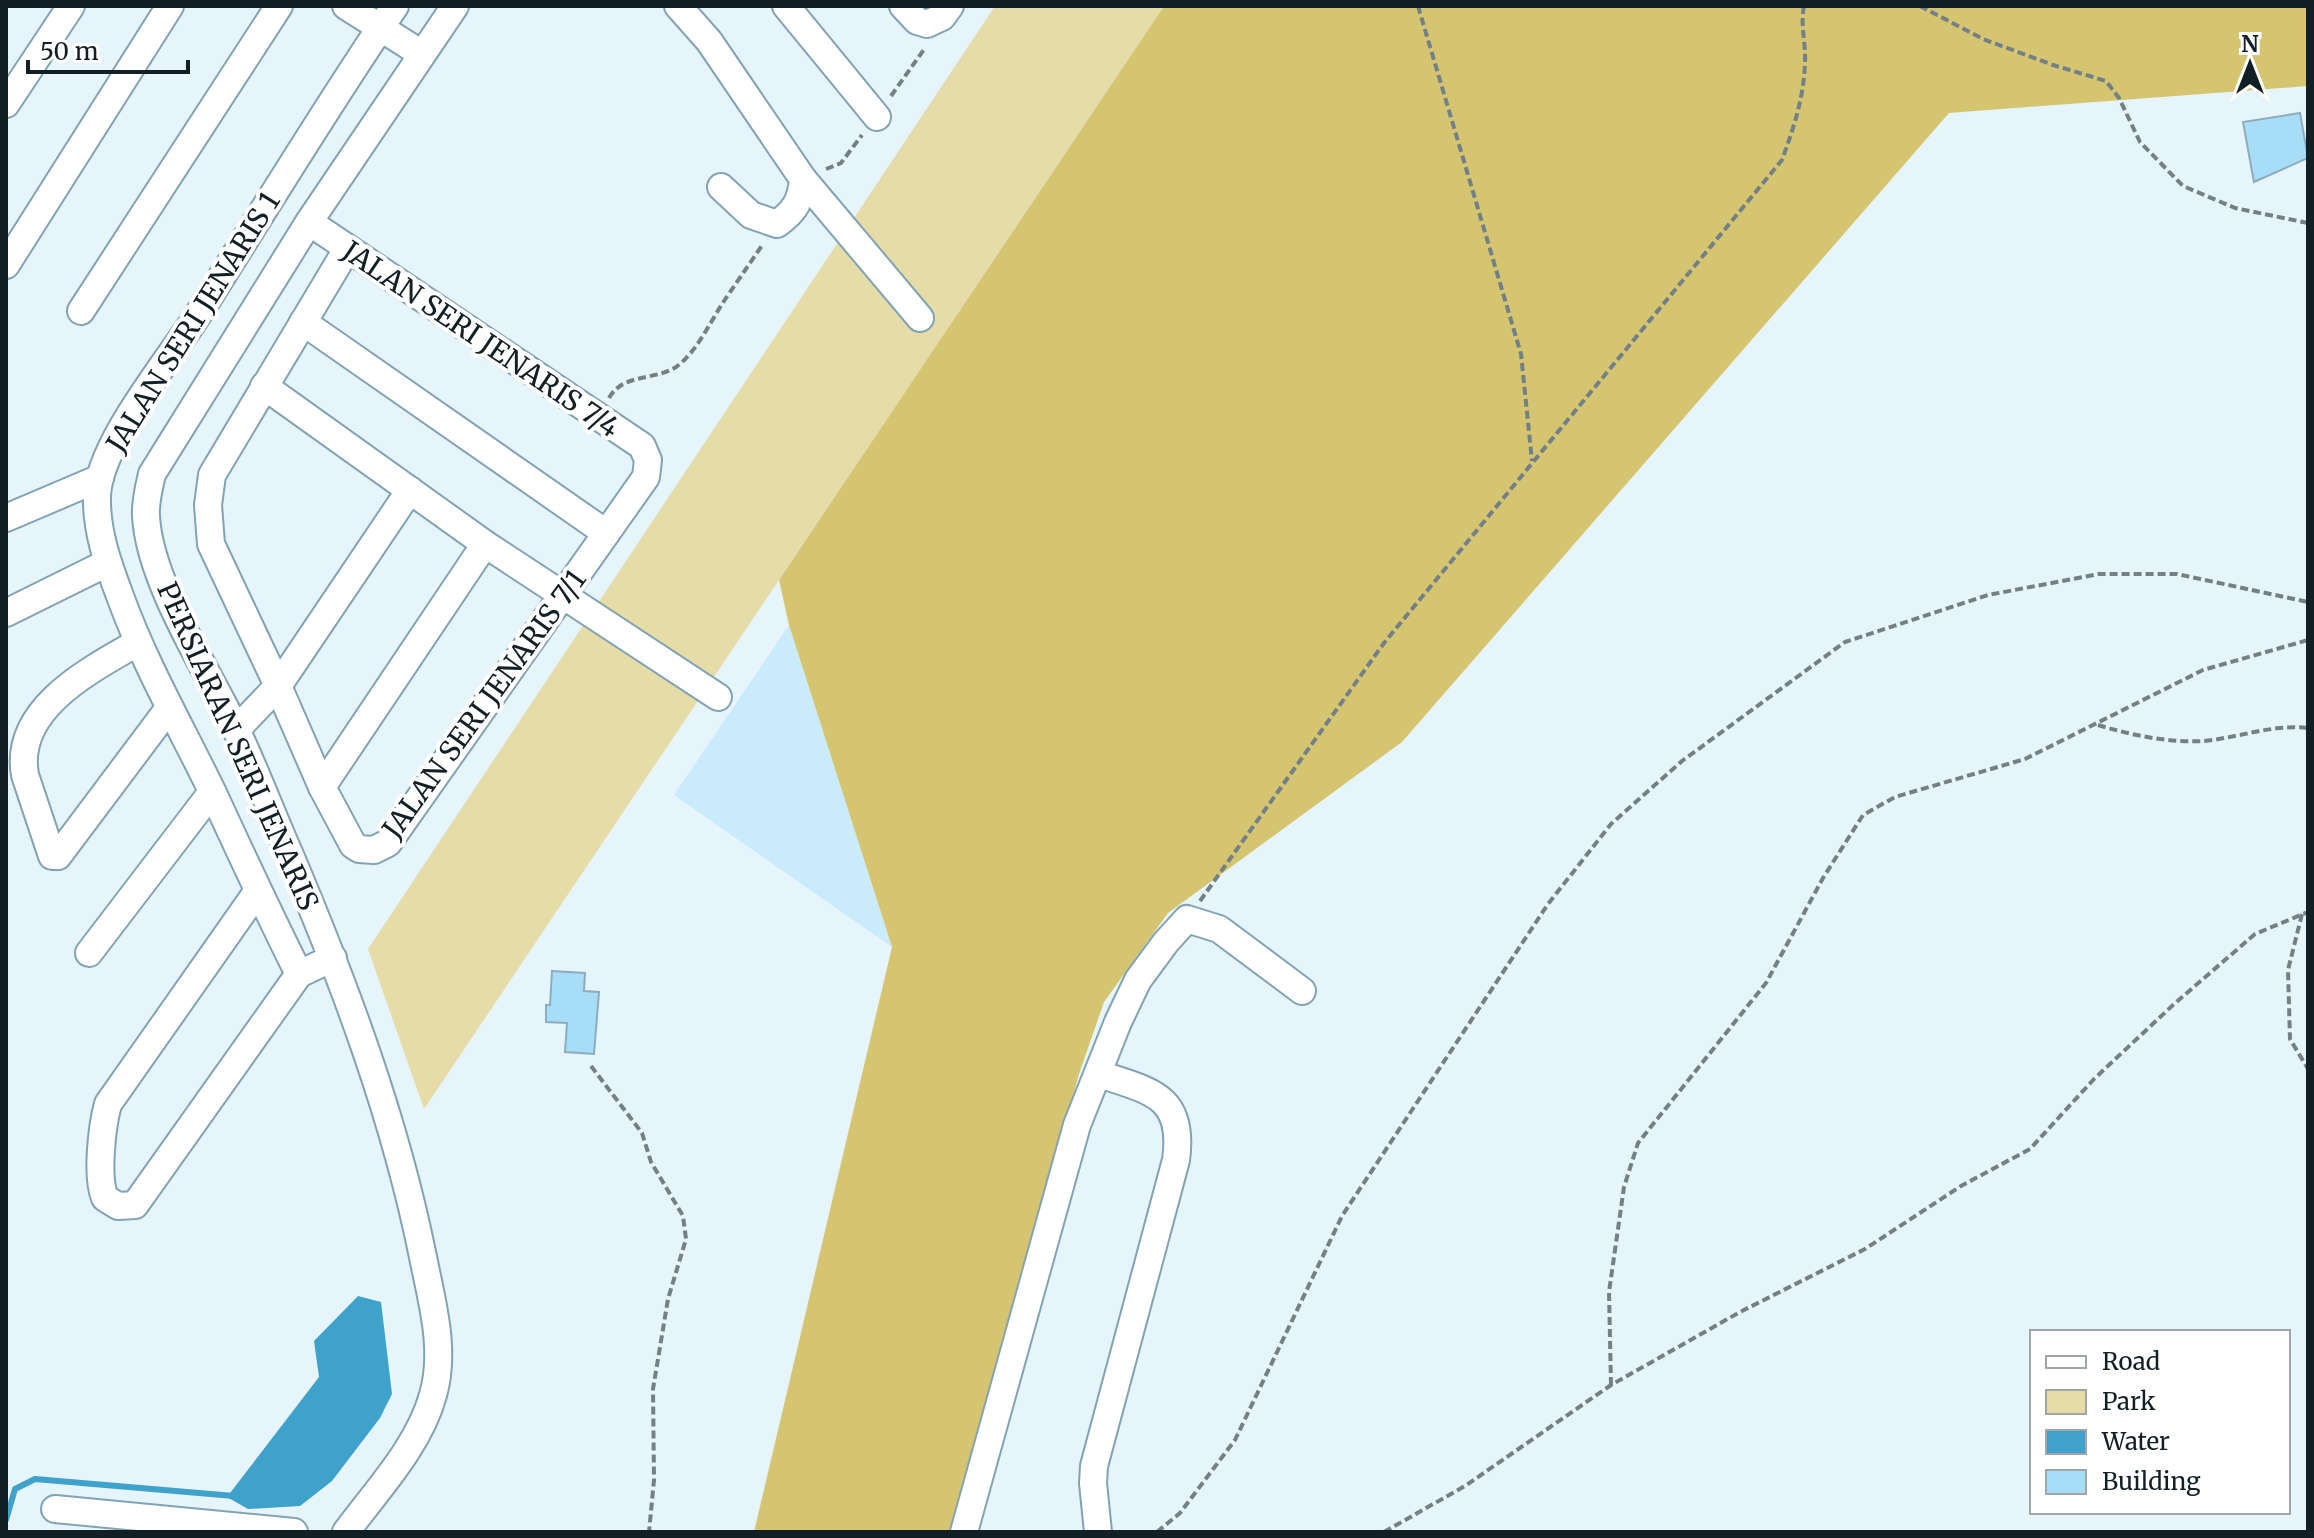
<svg xmlns="http://www.w3.org/2000/svg" width="2314" height="1538" font-family="Merriweather,serif">
  <rect width="100%" height="100%" fill="#e6f4fb"/>
  <path fill="#c9ebfc" d="M789,625L892,947L674,795Z"/>
  <path fill="#e5dca8" d="M995,6H1164L424,1109L368,949Z"/>
  <path fill="#d5c570" d="M1164,6H2308V86L1949,113L1402,742L1168,913L1104,1002L1079,1074L952,1532H754L892,947L789,625L779,580Z"/>
  <path fill="#3ea2ca" d="M358,1296L381,1302L392,1394L380,1418L332,1481L300,1506L248,1509L227,1497L319,1377L314,1341Z"/>
  <g fill="none" stroke-linecap="round" stroke-linejoin="round">
    <path stroke="#3ea2ca" stroke-width="6" d="M6,1520L15,1489L35,1479L234,1496"/>
  </g>
  <g fill="#a8ddf7" stroke="#8cadbd" stroke-width="2">
    <path d="M2300,113L2308,158L2254,182L2243,122Z"/>
    <path d="M552,971L585,973L584,991L599,992L594,1054L565,1052L567,1023L546,1022V1005H550Z"/>
  </g>
  <g fill="none" stroke-linecap="round" stroke-linejoin="round">
    <defs>
      <g id="minor">
        <path d="M346,6L422,54"/>
        <path d="M678,6L709,41L803,179C801,201 795,211 777,224L751,215L721,187"/>
        <path d="M786,6L877,117"/>
        <path d="M903,6L917,21L927,24L942,17L950,6"/>
        <path d="M6,104L71,6"/>
        <path d="M803,179L920,318"/>
        <path d="M309,222L642,446L648,460L646,477L388,843L374,850L359,849L353,845L322,787L278,686L211,544L208,505L212,475L347,249"/>
        <path d="M6,265L170,6"/>
        <path d="M81,311L279,6"/>
        <path d="M303,322L606,533"/>
        <path d="M264,386L485,544L718,697"/>
        <path d="M6,518L100,478"/>
        <path d="M6,613L107,563"/>
        <path d="M137,643C90,670 13,709 25,775L52,856H58L169,708"/>
        <path d="M236,730L278,686L410,490"/>
        <path d="M322,787L485,544"/>
        <path d="M257,892L108,1104C102,1126 96,1177 105,1198L118,1206L135,1205L299,974"/>
        <path d="M89,953L212,792"/>
        <path d="M333,958L299,974C269,914 241,854 213,793C181,727 145,665 120,596C108,564 96,531 97,496C99,443 170,359 199,313C264,210 327,106 395,6"/>
        <path d="M55,1509L294,1532"/>
        <path d="M346,1532C377,1490 419,1446 433,1395C446,1350 432,1302 423,1257C395,1118 345,985 290,855C271,812 255,769 235,727C206,668 149,580 146,516C145,502 149,487 152,474L309,222L455,6"/>
        <path d="M964,1532L1077,1125L1118,1022L1138,980L1166,942L1187,919L1219,929L1302,991"/>
        <path d="M1098,1532L1093,1483L1094,1466L1176,1160C1185,1095 1150,1091 1099,1074"/>
      </g>
    </defs>
    <use href="#minor" stroke="#82a3b3" stroke-width="30"/>
    <g stroke="#738087" stroke-width="4" stroke-dasharray="8 4" stroke-linecap="butt">
      <path d="M1418,6L1521,354L1532,461"/>
      <path d="M1920,6L1983,39L2053,65L2106,81L2119,98L2140,142L2183,186L2235,208L2308,223"/>
      <path d="M891,96L925,48"/>
      <path d="M826,169L841,163L862,135"/>
      <path d="M609,398C623,373 654,381 676,367C697,352 710,322 724,301C737,282 750,263 763,244"/>
      <path d="M2098,725C2131,735 2168,743 2203,741C2238,738 2272,724 2308,728"/>
      <path d="M1200,901L1384,643L1782,160C1794,127 1804,97 1805,62C1806,42 1800,26 1804,6"/>
      <path d="M2302,914L2288,970L2290,1039L2308,1069"/>
      <path d="M591,1066L642,1133L651,1162L683,1216L686,1239L668,1299L653,1389L654,1480L649,1532"/>
      <path d="M1611,1385L1609,1292L1624,1187L1638,1143L1766,983L1823,878L1863,815L1895,797L2025,759L2203,670L2308,640"/>
      <path d="M1157,1532L1180,1513L1235,1440L1342,1216L1548,904L1611,824L1682,761L1845,642L1988,595L2099,574H2177L2308,602"/>
      <path d="M1384,1532L1465,1486L1611,1385L1740,1312L1865,1249L1961,1186L2030,1149L2094,1079L2173,1005L2255,934L2308,912"/>
    </g>
    <use href="#minor" stroke="#fff" stroke-width="26"/>
  </g>
  <g text-anchor="middle" dominant-baseline="central" stroke-width="8" stroke-linejoin="round" paint-order="stroke">
    <g font-size="28" fill="#121f25" stroke="#fff">
      <text transform="translate(193 322) rotate(-58)">JALAN SERI JENARIS 1</text>
      <text transform="translate(481 339) rotate(34)">JALAN SERI JENARIS 7/4</text>
      <text transform="translate(484 704) rotate(-54)">JALAN SERI JENARIS 7/1</text>
      <text transform="translate(238 746) rotate(66)">PERSIARAN SERI JENARIS</text>
    </g>
  </g>
  <rect width="2314" height="1538" fill="none" stroke="#121f25" stroke-width="16"/>
  <rect x="2030" y="1330" width="260" height="184" fill="#ffffff" stroke="#a0a5a8" stroke-width="2"/>
  <rect x="2046" y="1356" width="40" height="12" fill="#ffffff" stroke="#a0a5a8" stroke-width="2"/>
  <text x="2102" y="1370" font-size="24" fill="#121f25">Road</text>
  <rect x="2046" y="1390" width="40" height="24" fill="#e5dca8" stroke="#a0a5a8" stroke-width="2"/>
  <text x="2102" y="1410" font-size="24" fill="#121f25">Park</text>
  <rect x="2046" y="1430" width="40" height="24" fill="#3ea2ca" stroke="#a0a5a8" stroke-width="2"/>
  <text x="2102" y="1450" font-size="24" fill="#121f25">Water</text>
  <rect x="2046" y="1470" width="40" height="24" fill="#a8ddf7" stroke="#a0a5a8" stroke-width="2"/>
  <text x="2102" y="1490" font-size="24" fill="#121f25">Building</text>
  <g transform="translate(2250 64)" stroke="#ffffff" stroke-width="6" paint-order="stroke">
  <path d="M0-6L14 30L0 20L-14 30Z" fill="#121f25"/>
  <text y="-12" font-size="22" font-weight="bold" text-anchor="middle" fill="#121f25">N</text>
  </g>
  <path d="M28 60v12h160v-12" fill="none" stroke="#121f25" stroke-width="4"/>
  <text x="40" y="60" font-size="24" fill="#121f25" stroke="#ffffff" stroke-width="6" paint-order="stroke">50 m</text>
</svg>
